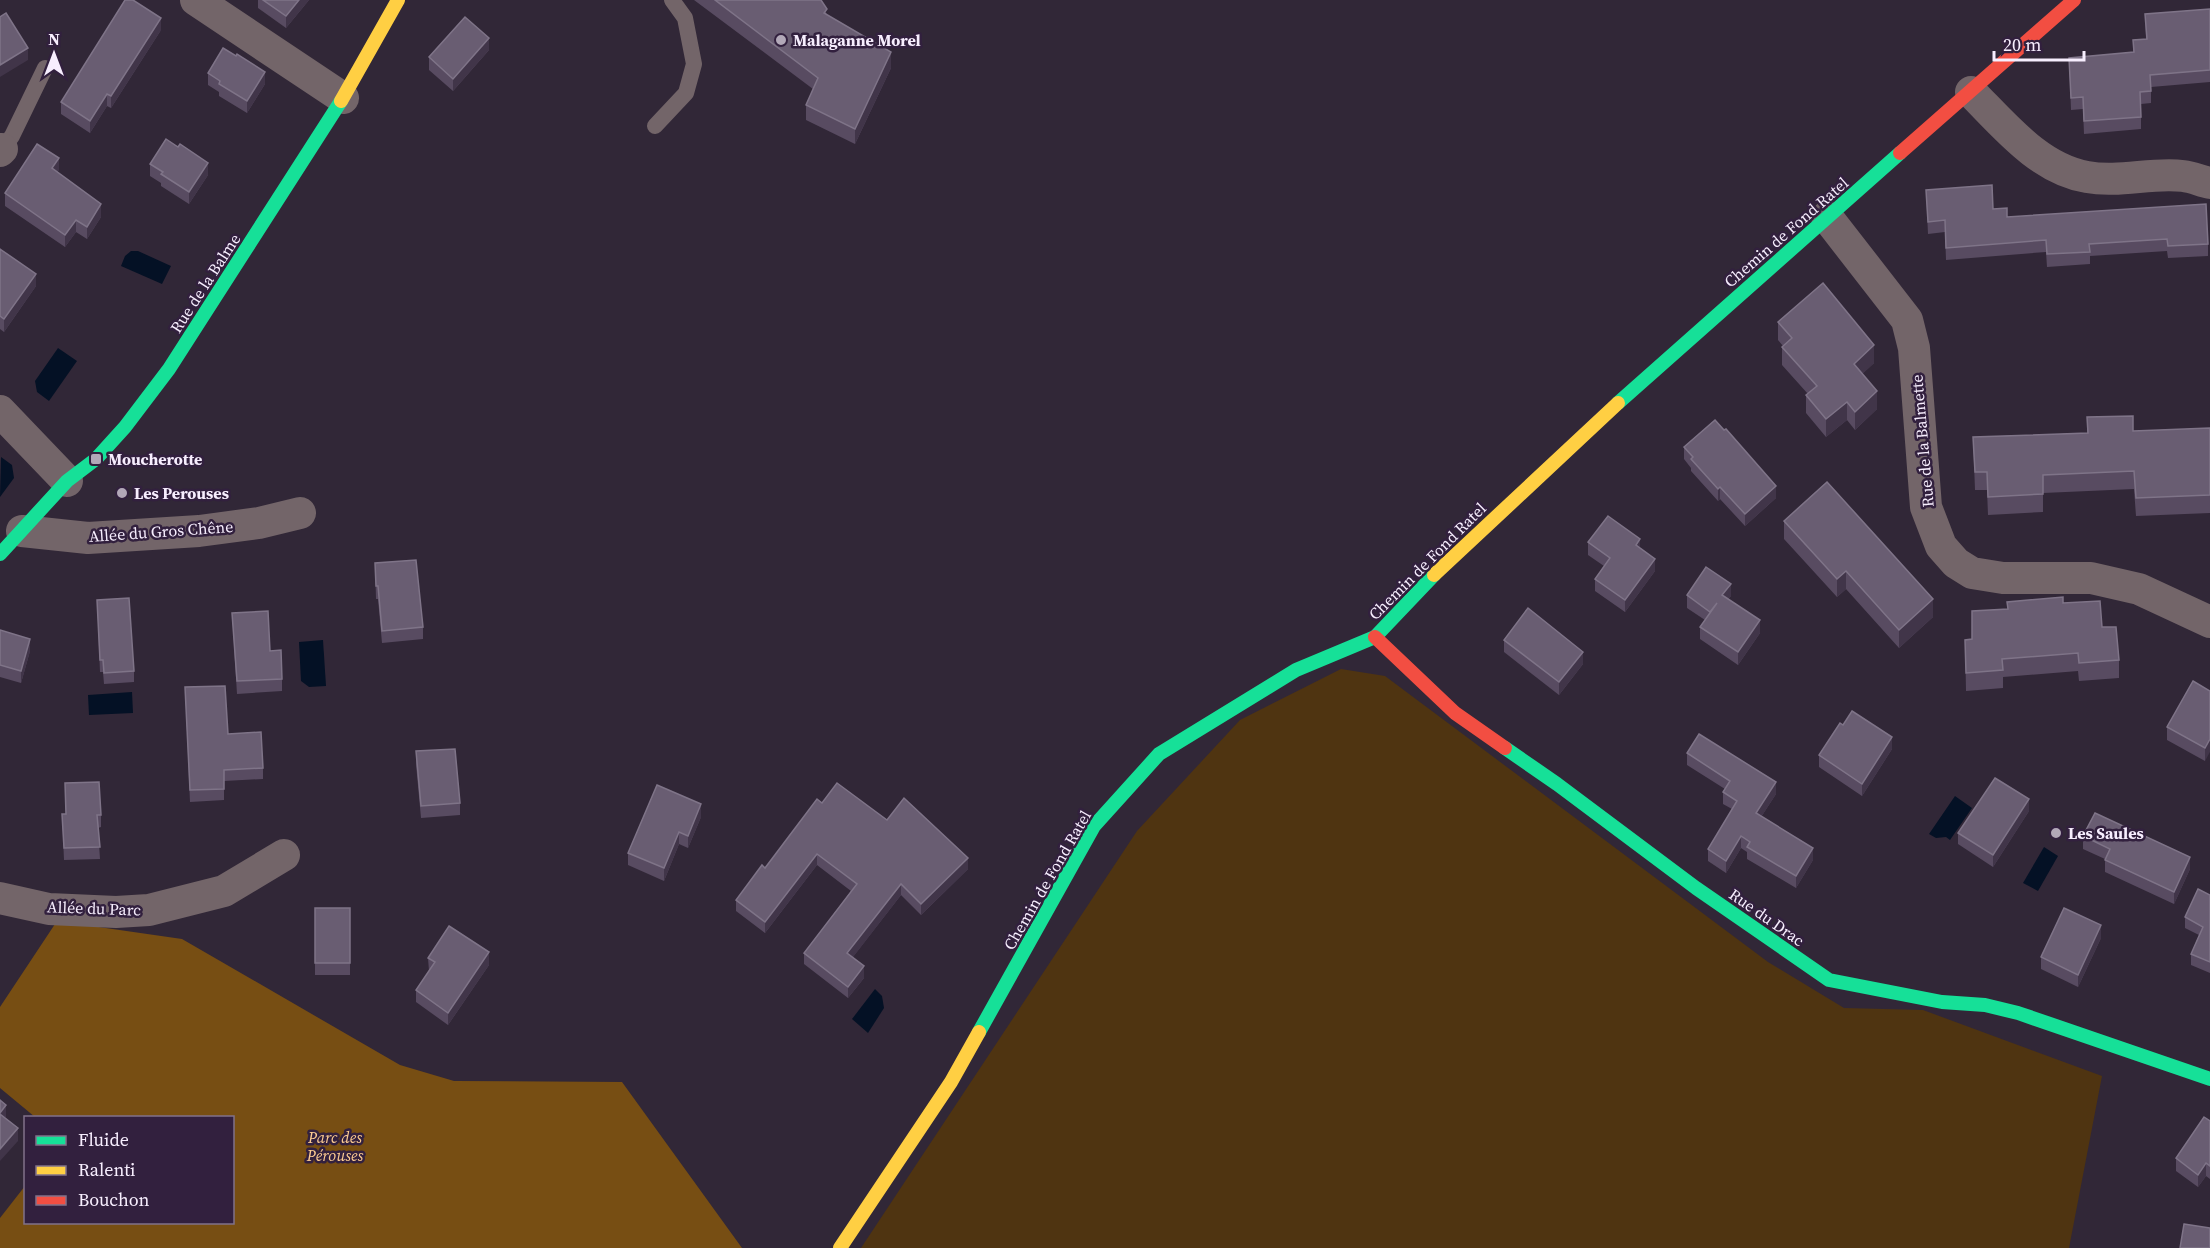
<svg xmlns="http://www.w3.org/2000/svg" width="2210" height="1248" font-family="'Source Serif 4',serif">
  <rect width="100%" height="100%" fill="#312737"/>
  <path fill="#4f3411" d="M1341,669L1385,676L1768,962L1844,1008L1923,1010L2102,1076L2069,1248H861L1137,831L1240,720Z"/>
  <path fill="#774e13" d="M57,921L182,939L400,1065L454,1081L622,1082L742,1248H0V1218L25,1186L26,1222H232V1118L35,1117L0,1088V1007Z"/>
  <g fill="#041125">
    <path d="M131,251H138L171,266L162,284L121,266L125,256Z"/>
    <path d="M58,348L77,361L49,401L37,392L35,381Z"/>
    <path d="M1,457L12,465L14,478L0,497Z"/>
    <path d="M323,640L326,686L309,687L301,681L299,642Z"/>
    <path d="M132,692L133,713L89,715L88,695Z"/>
    <path d="M1955,796L1972,808L1950,840L1946,837L1936,838L1929,834Z"/>
    <path d="M2044,847L2058,856L2038,891L2023,883Z"/>
    <path d="M875,989L882,996L884,1008L868,1033L852,1019Z"/>
  </g>
  <g fill="none" stroke-linecap="round" stroke-linejoin="round">
    <g stroke="#736569" stroke-width="16">
      <path d="M655,126L686,93L694,64L685,18L672,0"/>
      <path d="M2,149L12,136L45,68"/>
    </g>
    <g stroke="#736569" stroke-width="32">
      <path d="M196,0L343,98"/>
      <path d="M1971,92C2004,125 2039,169 2087,177C2119,183 2152,172 2183,176C2192,177 2201,181 2210,183"/>
      <path d="M0,151L2,149"/>
      <path d="M1827,217L1907,320L1914,348L1926,507L1941,546L1956,563L1972,573L2003,578H2091L2139,589L2210,622"/>
      <path d="M0,411L67,481"/>
      <path d="M22,531L88,538L199,531L259,523L300,513"/>
      <path d="M0,898L49,909L116,912L149,910L224,891L284,855"/>
    </g>
    <g stroke="#16e098" stroke-width="14">
      <path d="M1618,403L1900,153"/>
      <path d="M0,554L67,481L96,459L125,427L169,369L341,101"/>
      <path d="M1505,748L1557,784L1696,888L1829,980L1942,1002L1985,1005L2018,1013L2210,1079"/>
      <path d="M979,1032L1094,826L1159,754L1296,670L1375,637L1434,575"/>
    </g>
    <g stroke="#ffcf43" stroke-width="14">
      <path d="M341,101L398,0"/>
      <path d="M1434,575L1618,403"/>
      <path d="M840,1248L951,1082L979,1032"/>
    </g>
    <g stroke="#f24e42" stroke-width="14">
      <path d="M1900,153L2074,0"/>
      <path d="M1375,637L1455,713L1505,748"/>
    </g>
  </g>
  <g fill="#584b61">
    <path d="M258,0H309L286,28L258,8Z"/>
    <path d="M694,0H821L827,15L891,68L855,144L806,120V105L813,89Z"/>
    <path d="M2210,9V82L2151,87V103L2141,104V129L2084,134L2083,109L2071,110L2069,58L2133,52V40L2146,39L2145,14Z"/>
    <path d="M161,30L111,108L107,106L90,133L61,114V102Z"/>
    <path d="M489,50L453,91L429,70V57Z"/>
    <path d="M208,73L265,84L247,113L219,96V92L208,85Z"/>
    <path d="M150,164L208,175L189,204L161,186V183L150,176Z"/>
    <path d="M59,170L57,172L101,217L87,239L76,232L65,247L5,206V193Z"/>
    <path d="M1926,190L1993,209L2007,217L2208,244V256L2168,258L2167,251L2090,256V264L2047,267L2046,252L1946,260L1945,232L1928,234Z"/>
    <path d="M0,249L36,286L4,332L0,329Z"/>
    <path d="M1778,322L1874,363L1862,374L1877,409L1855,430L1847,420L1826,437L1806,413V395L1808,394L1782,365V347L1783,346L1778,340Z"/>
    <path d="M2087,417L2133,431L2210,428V513L2136,516L2134,489L2043,493V512L1988,515L1987,490H1975L1973,437L2087,433Z"/>
    <path d="M1684,447L1776,498L1745,526L1720,499L1718,501L1691,471V468L1684,459Z"/>
    <path d="M1784,521L1933,617L1899,648L1846,589L1837,597L1784,539Z"/>
    <path d="M1588,542L1640,548L1655,571L1625,612L1595,591V579L1604,566L1588,555Z"/>
    <path d="M375,563L423,627V639L382,643L378,599H376Z"/>
    <path d="M1687,595L1731,596L1728,599L1760,633L1738,665L1700,639V627L1705,620L1687,608Z"/>
    <path d="M97,600L134,671V682L104,684L103,672H100Z"/>
    <path d="M2063,603L2102,627L2119,660V678L2079,681L2078,671L2003,677V688L1966,691L1965,640L1972,639L2007,609Z"/>
    <path d="M232,613L270,651L282,679V691L237,694Z"/>
    <path d="M0,630L30,651L21,683L0,677Z"/>
    <path d="M1504,640L1583,664L1559,695L1504,652Z"/>
    <path d="M185,687L228,734L263,768V779L224,781V800L190,802Z"/>
    <path d="M2210,691L2205,761L2167,740V727Z"/>
    <path d="M1843,725L1892,749L1862,796L1819,767V755Z"/>
    <path d="M416,751L460,803V815L421,818L416,764Z"/>
    <path d="M1687,753L1776,794L1761,817L1813,860L1796,888L1747,859V852L1741,848L1726,873L1708,861V849L1732,809L1723,804V792L1725,789L1687,765Z"/>
    <path d="M65,783L101,815V827L98,828L100,859L64,860L62,814H66Z"/>
    <path d="M822,803L887,820L968,869L921,915L901,895L852,958L864,978L848,998L804,964V953L851,891L817,865L765,933L736,911V900L765,868Z"/>
    <path d="M2029,811L1993,867L1958,844V833Z"/>
    <path d="M701,817L688,848L679,844L664,881L628,865V853Z"/>
    <path d="M2083,836L2190,869L2174,904L2105,872V859L2083,849Z"/>
    <path d="M2210,895V973L2191,965V954L2199,935L2185,928V917Z"/>
    <rect x="315" y="908" width="35" height="67"/>
    <path d="M2101,938L2078,987L2041,969V957Z"/>
    <path d="M428,958L489,965L448,1025L416,1002V990L429,971Z"/>
    <path d="M2210,1121V1179L2206,1176L2198,1187L2176,1171V1158Z"/>
  </g>
  <g fill="#413549">
    <path d="M299,0H309L286,28V16Z"/>
    <path d="M161,18V30L111,108V96Z"/>
    <path d="M489,38V50L453,91V79Z"/>
    <path d="M28,48V60L0,77V65Z"/>
    <path d="M891,52V68L855,144V129Z"/>
    <path d="M265,72V84L247,113V101Z"/>
    <path d="M107,94V106L90,133V121Z"/>
    <path d="M59,158V170L52,180V168Z"/>
    <path d="M208,163V175L189,204V192Z"/>
    <path d="M101,204V217L87,239V227Z"/>
    <path d="M76,220V232L65,247V235Z"/>
    <path d="M36,274V286L4,332V319Z"/>
    <path d="M1874,345V363L1854,382V364Z"/>
    <path d="M1877,391V409L1855,430V412Z"/>
    <path d="M1847,402V420L1826,437V419Z"/>
    <path d="M1776,486V498L1745,526V514Z"/>
    <path d="M1720,487V499L1718,501V489Z"/>
    <path d="M1640,539V551L1636,545Z"/>
    <path d="M1655,559V571L1625,612V600Z"/>
    <path d="M1846,571V589L1837,597V579Z"/>
    <path d="M1731,584V596L1722,608V595Z"/>
    <path d="M1933,599V617L1899,648V630Z"/>
    <path d="M1760,620V633L1738,665V652Z"/>
    <path d="M30,639V651L21,683V671Z"/>
    <path d="M1583,652V664L1559,695V682Z"/>
    <path d="M1892,737V749L1862,796V784Z"/>
    <path d="M2210,739V752L2205,761V748Z"/>
    <path d="M1776,782V794L1756,825V813Z"/>
    <path d="M2029,799V811L1993,867V855Z"/>
    <path d="M701,804V817L688,848V836Z"/>
    <path d="M679,832V844L664,881V868Z"/>
    <path d="M1741,836V848L1726,873V861Z"/>
    <path d="M1813,848V860L1796,888V876Z"/>
    <path d="M817,854V865L765,933V922Z"/>
    <path d="M2190,857V869L2174,904V892Z"/>
    <path d="M968,858V869L921,915V904Z"/>
    <path d="M901,884V895L847,965V953Z"/>
    <path d="M2101,925V938L2078,987V975Z"/>
    <path d="M489,952V965L448,1025V1013Z"/>
    <path d="M864,966V978L848,998V987Z"/>
    <path d="M6,1105V1117L0,1125V1113Z"/>
    <path d="M18,1128V1141L0,1161V1149Z"/>
    <path d="M2206,1163V1176L2198,1187V1175Z"/>
  </g>
  <g fill="#695d72" stroke="#7f7488" stroke-width="1.5">
    <path d="M125,0H133L161,18L111,96L107,94L90,121L61,102Z"/>
    <path d="M263,0H299L286,16Z"/>
    <path d="M715,0H821L827,9L824,13L891,52L855,129L806,105L818,78Z"/>
    <path d="M2210,9V70L2150,75L2151,91L2140,92L2141,117L2084,121L2083,97L2071,98L2069,58L2134,52L2133,40L2147,39L2145,14Z"/>
    <path d="M6,13L28,48L0,65V17Z"/>
    <path d="M465,17L489,38L453,79L429,57Z"/>
    <path d="M223,48L236,56L237,54L265,72L247,101L219,84L220,81L208,73Z"/>
    <path d="M166,139L178,147L180,144L208,163L189,192L161,174L163,172L150,164Z"/>
    <path d="M37,144L59,158L52,168L101,204L87,227L76,220L65,235L5,193Z"/>
    <path d="M1992,185L1993,209L2007,208V217L2206,204L2208,244L2168,246L2167,239L2089,244L2090,252L2047,254L2046,240L1946,248L1945,220L1928,222L1926,190Z"/>
    <path d="M0,249L36,274L4,319L0,316Z"/>
    <path d="M1823,283L1874,345L1854,364L1877,391L1855,412L1847,402L1826,419L1806,395L1817,386L1782,347L1792,338L1778,322Z"/>
    <path d="M2133,416V431L2210,428V495L2136,498L2134,471L2043,475V494L1988,497L1987,472H1975L1973,437L2088,433L2087,417Z"/>
    <path d="M1715,420L1724,430L1726,429L1776,486L1745,514L1720,487L1718,489L1691,459L1693,457L1684,447Z"/>
    <path d="M1827,482L1933,599L1899,630L1846,571L1837,579L1784,521Z"/>
    <path d="M1608,516L1640,539L1636,545L1655,559L1625,600L1595,579L1610,558L1588,542Z"/>
    <path d="M416,560L423,627L382,631L378,586H376L375,563Z"/>
    <path d="M1706,567L1731,584L1722,595L1760,620L1738,652L1700,627L1717,603L1710,612L1687,595Z"/>
    <path d="M2063,597V603L2100,601L2102,627H2116L2119,660L2079,663L2078,653L2002,659L2003,670L1966,673L1965,640L1972,639V611L2008,609L2007,602Z"/>
    <path d="M129,598L134,671L104,673L103,660H100L97,600Z"/>
    <path d="M1528,608L1583,652L1559,682L1504,640Z"/>
    <path d="M268,611L270,651L281,650L282,679L237,681L232,613Z"/>
    <path d="M0,630L30,639L21,671L0,665Z"/>
    <path d="M2193,681L2210,691V739L2205,748L2167,727Z"/>
    <path d="M225,686L228,734L261,732L263,768L224,770V789L190,790L185,687Z"/>
    <path d="M1852,711L1892,737L1862,784L1819,755L1840,723L1843,725Z"/>
    <path d="M1699,734L1776,782L1756,813L1813,848L1796,876L1747,847L1750,842L1741,836L1726,861L1708,849L1737,801L1723,792L1730,781L1687,753Z"/>
    <path d="M455,749L460,803L421,806L416,751Z"/>
    <path d="M1995,778L2029,799L1993,855L1958,833Z"/>
    <path d="M99,782L101,815H97L100,847L64,848L62,814H66L65,783Z"/>
    <path d="M837,783L887,820L904,798L968,858L921,904L901,884L847,953L864,966L848,987L804,953L857,884L817,854L765,922L736,900L762,865L765,868L817,799L822,803Z"/>
    <path d="M657,785L701,804L688,836L679,832L664,868L628,853Z"/>
    <path d="M2095,813L2190,857L2174,892L2105,860L2110,849L2083,836Z"/>
    <path d="M2198,889L2210,895V962L2191,954L2203,927L2185,917Z"/>
    <rect x="315" y="908" width="35" height="55"/>
    <path d="M2064,908L2101,925L2078,975L2041,957Z"/>
    <path d="M449,926L489,952L448,1013L416,990L435,962L428,958Z"/>
    <path d="M0,1100L6,1105L0,1113Z"/>
    <path d="M0,1114L18,1128L0,1149Z"/>
    <path d="M2204,1117L2210,1121V1166L2206,1163L2198,1175L2176,1158Z"/>
    <path d="M2184,1224L2210,1228V1248H2180Z"/>
  </g>
  <g fill="#b2a8b8" stroke="#32203e" stroke-width="2">
    <circle cx="781" cy="40" r="6"/>
    <rect x="90" y="453" width="12" height="12" rx="3"/>
    <circle cx="122" cy="493" r="6"/>
    <circle cx="2056" cy="833" r="6"/>
  </g>
  <g text-anchor="middle" dominant-baseline="central" stroke-width="5" stroke-linejoin="round" paint-order="stroke">
    <g font-size="16" font-weight="bold" fill="#f7eefe" stroke="#32203e" text-anchor="start">
      <text x="793" y="40">Malaganne Morel</text>
      <text x="108" y="459">Moucherotte</text>
      <text x="134" y="493">Les Perouses</text>
      <text x="2068" y="833">Les Saules</text>
    </g>
    <g font-size="16" fill="#f7eefe" stroke="#32203e">
      <text transform="translate(1786 232) rotate(-41)">Chemin de Fond Ratel</text>
      <text transform="translate(205 283) rotate(-57)">Rue de la Balme</text>
      <text transform="translate(1922 441) rotate(-95)">Rue de la Balmette</text>
      <text transform="translate(161 531) rotate(-4)">Allée du Gros Chêne</text>
      <text transform="translate(1427 561) rotate(-45)">Chemin de Fond Ratel</text>
      <text transform="translate(1047 880) rotate(-60)">Chemin de Fond Ratel</text>
      <text transform="translate(94 908) rotate(2)">Allée du Parc</text>
      <text transform="translate(1767 917) rotate(35)">Rue du Drac</text>
    </g>
    <g font-size="16" font-style="italic" fill="#fdcc92" stroke="#32203e">
      <text x="335" y="1137">Parc des<tspan x="335" dy="18">Pérouses</tspan></text>
    </g>
  </g>
  <rect x="24" y="1116" width="210" height="108" fill="#32203e" stroke="#81728b" stroke-width="1.5"/>
  <rect x="36" y="1136" width="30" height="9" fill="#16e098" stroke="#81728b" stroke-width="1.5"/>
  <text x="78" y="1146" font-size="18" fill="#f7eefe">Fluide</text>
  <rect x="36" y="1166" width="30" height="9" fill="#ffcf43" stroke="#81728b" stroke-width="1.5"/>
  <text x="78" y="1176" font-size="18" fill="#f7eefe">Ralenti</text>
  <rect x="36" y="1196" width="30" height="9" fill="#f24e42" stroke="#81728b" stroke-width="1.5"/>
  <text x="78" y="1206" font-size="18" fill="#f7eefe">Bouchon</text>
  <g transform="translate(54 54)" stroke="#32203e" stroke-width="4.5" paint-order="stroke">
  <path d="M0-4.5L10 22L0 15L-10 22Z" fill="#f7eefe"/>
  <text y="-9" font-size="16" font-weight="bold" text-anchor="middle" fill="#f7eefe">N</text>
  </g>
  <path d="M1994 51v9h90v-9" fill="none" stroke="#f7eefe" stroke-width="3"/>
  <text x="2003" y="51" font-size="18" fill="#f7eefe" stroke="#32203e" stroke-width="4.5" paint-order="stroke">20 m</text>
</svg>
